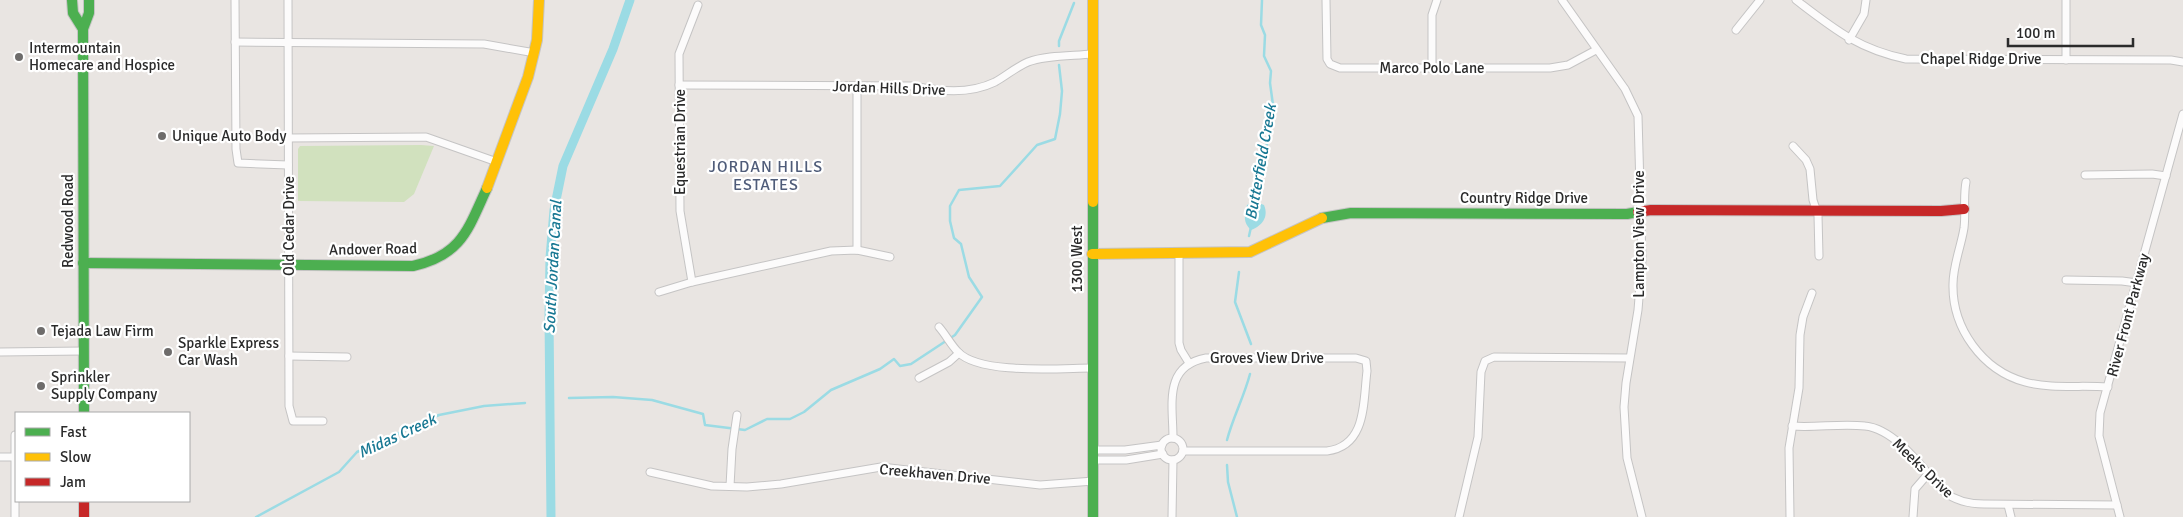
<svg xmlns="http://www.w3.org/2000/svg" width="2183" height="517" font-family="Signika,sans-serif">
  <rect width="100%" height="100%" fill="#e9e5e2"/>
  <path fill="#d1e1be" d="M421,145L434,146L414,194L404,202L298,201V149L300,146Z"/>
  <path fill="#9bdbe4" d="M1254,201L1264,205C1269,217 1262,226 1251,230C1243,223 1244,215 1247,205Z"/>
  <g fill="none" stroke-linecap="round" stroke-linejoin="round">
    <g stroke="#9bdbe4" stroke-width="2.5">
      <path d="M1059,46V41L1074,3"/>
      <path d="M1253,205L1262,159L1268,141L1269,118L1273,105L1270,83L1271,71L1264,56L1265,35L1261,25L1262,0"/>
      <path d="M1249,236L1251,227"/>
      <path d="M1239,272L1235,302L1251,344"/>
      <path d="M569,398L613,397L652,400L703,414L705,425L745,430L767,419H790L804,412L831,390L880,369L894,359L900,366L911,364L955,335L982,297L969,277L961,244L954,238L950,221V206L959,190L1000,186L1037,145L1055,139L1060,114L1062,91L1059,65"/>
      <path d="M1227,440C1233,417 1244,397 1250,374"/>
      <path d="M1227,465L1228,482L1237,517"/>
      <path d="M256,517L339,472L357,452L439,415L484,406L525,403"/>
    </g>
    <path stroke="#9bdbe4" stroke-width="9" d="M551,517L549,317L550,258L554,210L563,166L613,49L630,0"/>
    <defs>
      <g id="street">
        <path d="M235,0L236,149L238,163L288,165"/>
        <path d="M288,0L289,406L293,421H323"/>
        <path d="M1326,0L1327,59L1330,64L1340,68H1550L1568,65L1596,50"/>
        <path d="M1562,0L1625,89L1638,116L1642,260L1638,310L1626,383L1624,407L1627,458L1642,517"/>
        <path d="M1796,0C1834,29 1858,49 1906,59L2171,60L2183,62"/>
        <path d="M2066,0V60"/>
        <path d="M1736,30L1760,0"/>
        <path d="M1849,40L1864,14L1866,0"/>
        <path d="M235,42L484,44L535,53"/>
        <path d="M1432,68V15L1437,0"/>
        <path d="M679,85L912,86C940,91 968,95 995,82C1006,76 1016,67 1028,62C1047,55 1072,56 1092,54"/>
        <path d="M288,138L426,137L497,162"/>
        <path d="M1793,146L1806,160L1810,169L1813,200L1818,215L1819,256"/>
        <path d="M2085,175L2152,174L2166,176"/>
        <path d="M1966,182C1963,198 1966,212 1964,228C1961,247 1953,265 1953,284C1952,328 1982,370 2025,382C2051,389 2081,385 2108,387"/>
        <path d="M857,250V86"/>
        <path d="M1179,254V343L1181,350L1189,363"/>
        <path d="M2066,280L2122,281L2137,283"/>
        <path d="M692,282L680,211L679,54L698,5"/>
        <path d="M659,292L692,282L831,251L857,250L890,257"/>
        <path d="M939,327C946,335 951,345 958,352C980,375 1061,368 1092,368"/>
        <path d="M0,352L83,351"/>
        <path d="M289,356L347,357"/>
        <path d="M919,378L949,362L959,353"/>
        <path d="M1792,426C1816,428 1841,423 1865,426C1896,429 1924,470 1944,492C1956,501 1969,504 1984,504L2117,505"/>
        <path d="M1173,438C1173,405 1163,366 1206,358H1356L1366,361L1367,371C1363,402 1367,446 1327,451H1183"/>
        <circle cx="1172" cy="449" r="11"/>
        <path d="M1092,450H1125L1162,445"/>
        <path d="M0,457H15"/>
        <path d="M1093,460H1126L1163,454"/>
        <path d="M650,472L712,486L747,487L781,484L881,467L1040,485L1094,481"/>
        <path d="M730,486L732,449L737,415"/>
        <path d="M2008,505L2011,517"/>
        <path d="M15,517V435"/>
        <path d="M1172,517L1173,460"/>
        <path d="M1459,517L1478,437L1481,372L1485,361L1494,357L1629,358"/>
        <path d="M1790,517L1789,448L1799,388L1800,335L1803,317L1812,293"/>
        <path d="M1913,517L1915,489L1928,474"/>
        <path d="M2120,517L2099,436L2100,413L2183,114"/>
      </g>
      <g id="fast">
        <path d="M72,0L73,13L83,29"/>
        <path d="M1093,202V517"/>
        <path d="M1322,218L1351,213L1627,214L1638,212"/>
        <path d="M83,263L413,266C462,255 468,229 487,188"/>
        <path d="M84,413L83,29L89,13V0"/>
      </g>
      <g id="slow">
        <path d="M1093,0V202"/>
        <path d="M487,188L528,77L537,40L539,0"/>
        <path d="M1092,254L1250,252L1322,218"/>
      </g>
      <g id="jam">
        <path d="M1638,212L1651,210L1941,211L1964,209"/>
        <path d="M84,501V517"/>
      </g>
    </defs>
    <use href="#street" stroke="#c5c4c4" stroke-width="9"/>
    <use href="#fast" stroke="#c5c4c4" stroke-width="12"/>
    <use href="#slow" stroke="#c5c4c4" stroke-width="12"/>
    <use href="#jam" stroke="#c5c4c4" stroke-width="12"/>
    <use href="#street" stroke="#fcfbfb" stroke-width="7"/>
    <use href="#fast" stroke="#4caf50" stroke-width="10"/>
    <use href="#slow" stroke="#ffc107" stroke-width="10"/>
    <use href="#jam" stroke="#c62828" stroke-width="10"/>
  </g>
  <g fill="#6e6c6b" stroke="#fff" stroke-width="2">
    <circle cx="19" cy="57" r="5"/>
    <circle cx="162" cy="136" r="5"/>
    <circle cx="41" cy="331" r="5"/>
    <circle cx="168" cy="352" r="5"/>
    <circle cx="41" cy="386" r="5"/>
  </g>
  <g text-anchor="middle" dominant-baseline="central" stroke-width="4.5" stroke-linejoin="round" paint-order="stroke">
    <g font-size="15" fill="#2b2b2b" stroke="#fff" text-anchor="start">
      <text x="29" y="48">Intermountain<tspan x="29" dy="17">Homecare and Hospice</tspan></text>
      <text x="172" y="136">Unique Auto Body</text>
      <text x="51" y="331">Tejada Law Firm</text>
      <text x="178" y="343">Sparkle Express<tspan x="178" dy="17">Car Wash</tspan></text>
      <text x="51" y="377">Sprinkler<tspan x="51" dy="17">Supply Company</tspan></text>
    </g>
    <g font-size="15" fill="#2b2b2b" stroke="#fff">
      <text x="1981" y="59">Chapel Ridge Drive</text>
      <text x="1432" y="68">Marco Polo Lane</text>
      <text transform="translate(889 88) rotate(2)">Jordan Hills Drive</text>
      <text transform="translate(680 142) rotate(-90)">Equestrian Drive</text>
      <text x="1524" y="198">Country Ridge Drive</text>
      <text transform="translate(68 221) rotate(-90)">Redwood Road</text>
      <text transform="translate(289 226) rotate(-90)">Old Cedar Drive</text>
      <text transform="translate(1639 234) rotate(-90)">Lampton View Drive</text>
      <text transform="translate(373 249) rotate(-1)">Andover Road</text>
      <text transform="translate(1077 259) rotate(-90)">1300 West</text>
      <text transform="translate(2128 315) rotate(-75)">River Front Parkway</text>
      <text x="1267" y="358">Groves View Drive</text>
      <text transform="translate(1923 468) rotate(44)">Meeks Drive</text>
      <text transform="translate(935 474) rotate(5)">Creekhaven Drive</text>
    </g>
    <g font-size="16" font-style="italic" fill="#187893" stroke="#fff">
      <text transform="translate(1261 162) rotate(-80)">Butterfield Creek</text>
      <text transform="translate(553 267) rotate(-87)">South Jordan Canal</text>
      <text transform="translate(397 436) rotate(-25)">Midas Creek</text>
    </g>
    <g font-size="16" letter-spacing="1" fill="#4f5c79" stroke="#fff">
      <text x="766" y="167">JORDAN HILLS<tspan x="766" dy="18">ESTATES</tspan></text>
    </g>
  </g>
  <rect x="15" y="412" width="175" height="90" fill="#ffffff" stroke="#aaaaaa"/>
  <rect x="25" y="428" width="25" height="8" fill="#4caf50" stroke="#aaaaaa"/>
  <text x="60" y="437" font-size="15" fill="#2b2b2b">Fast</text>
  <rect x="25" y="453" width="25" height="8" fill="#ffc107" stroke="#aaaaaa"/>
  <text x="60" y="462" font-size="15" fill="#2b2b2b">Slow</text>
  <rect x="25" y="478" width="25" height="8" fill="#c62828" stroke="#aaaaaa"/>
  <text x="60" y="487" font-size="15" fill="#2b2b2b">Jam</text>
  <path d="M2008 38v8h125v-8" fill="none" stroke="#2b2b2b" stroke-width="2.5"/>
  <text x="2016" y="38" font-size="15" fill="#2b2b2b" stroke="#ffffff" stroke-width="4" paint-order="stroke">100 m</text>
</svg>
